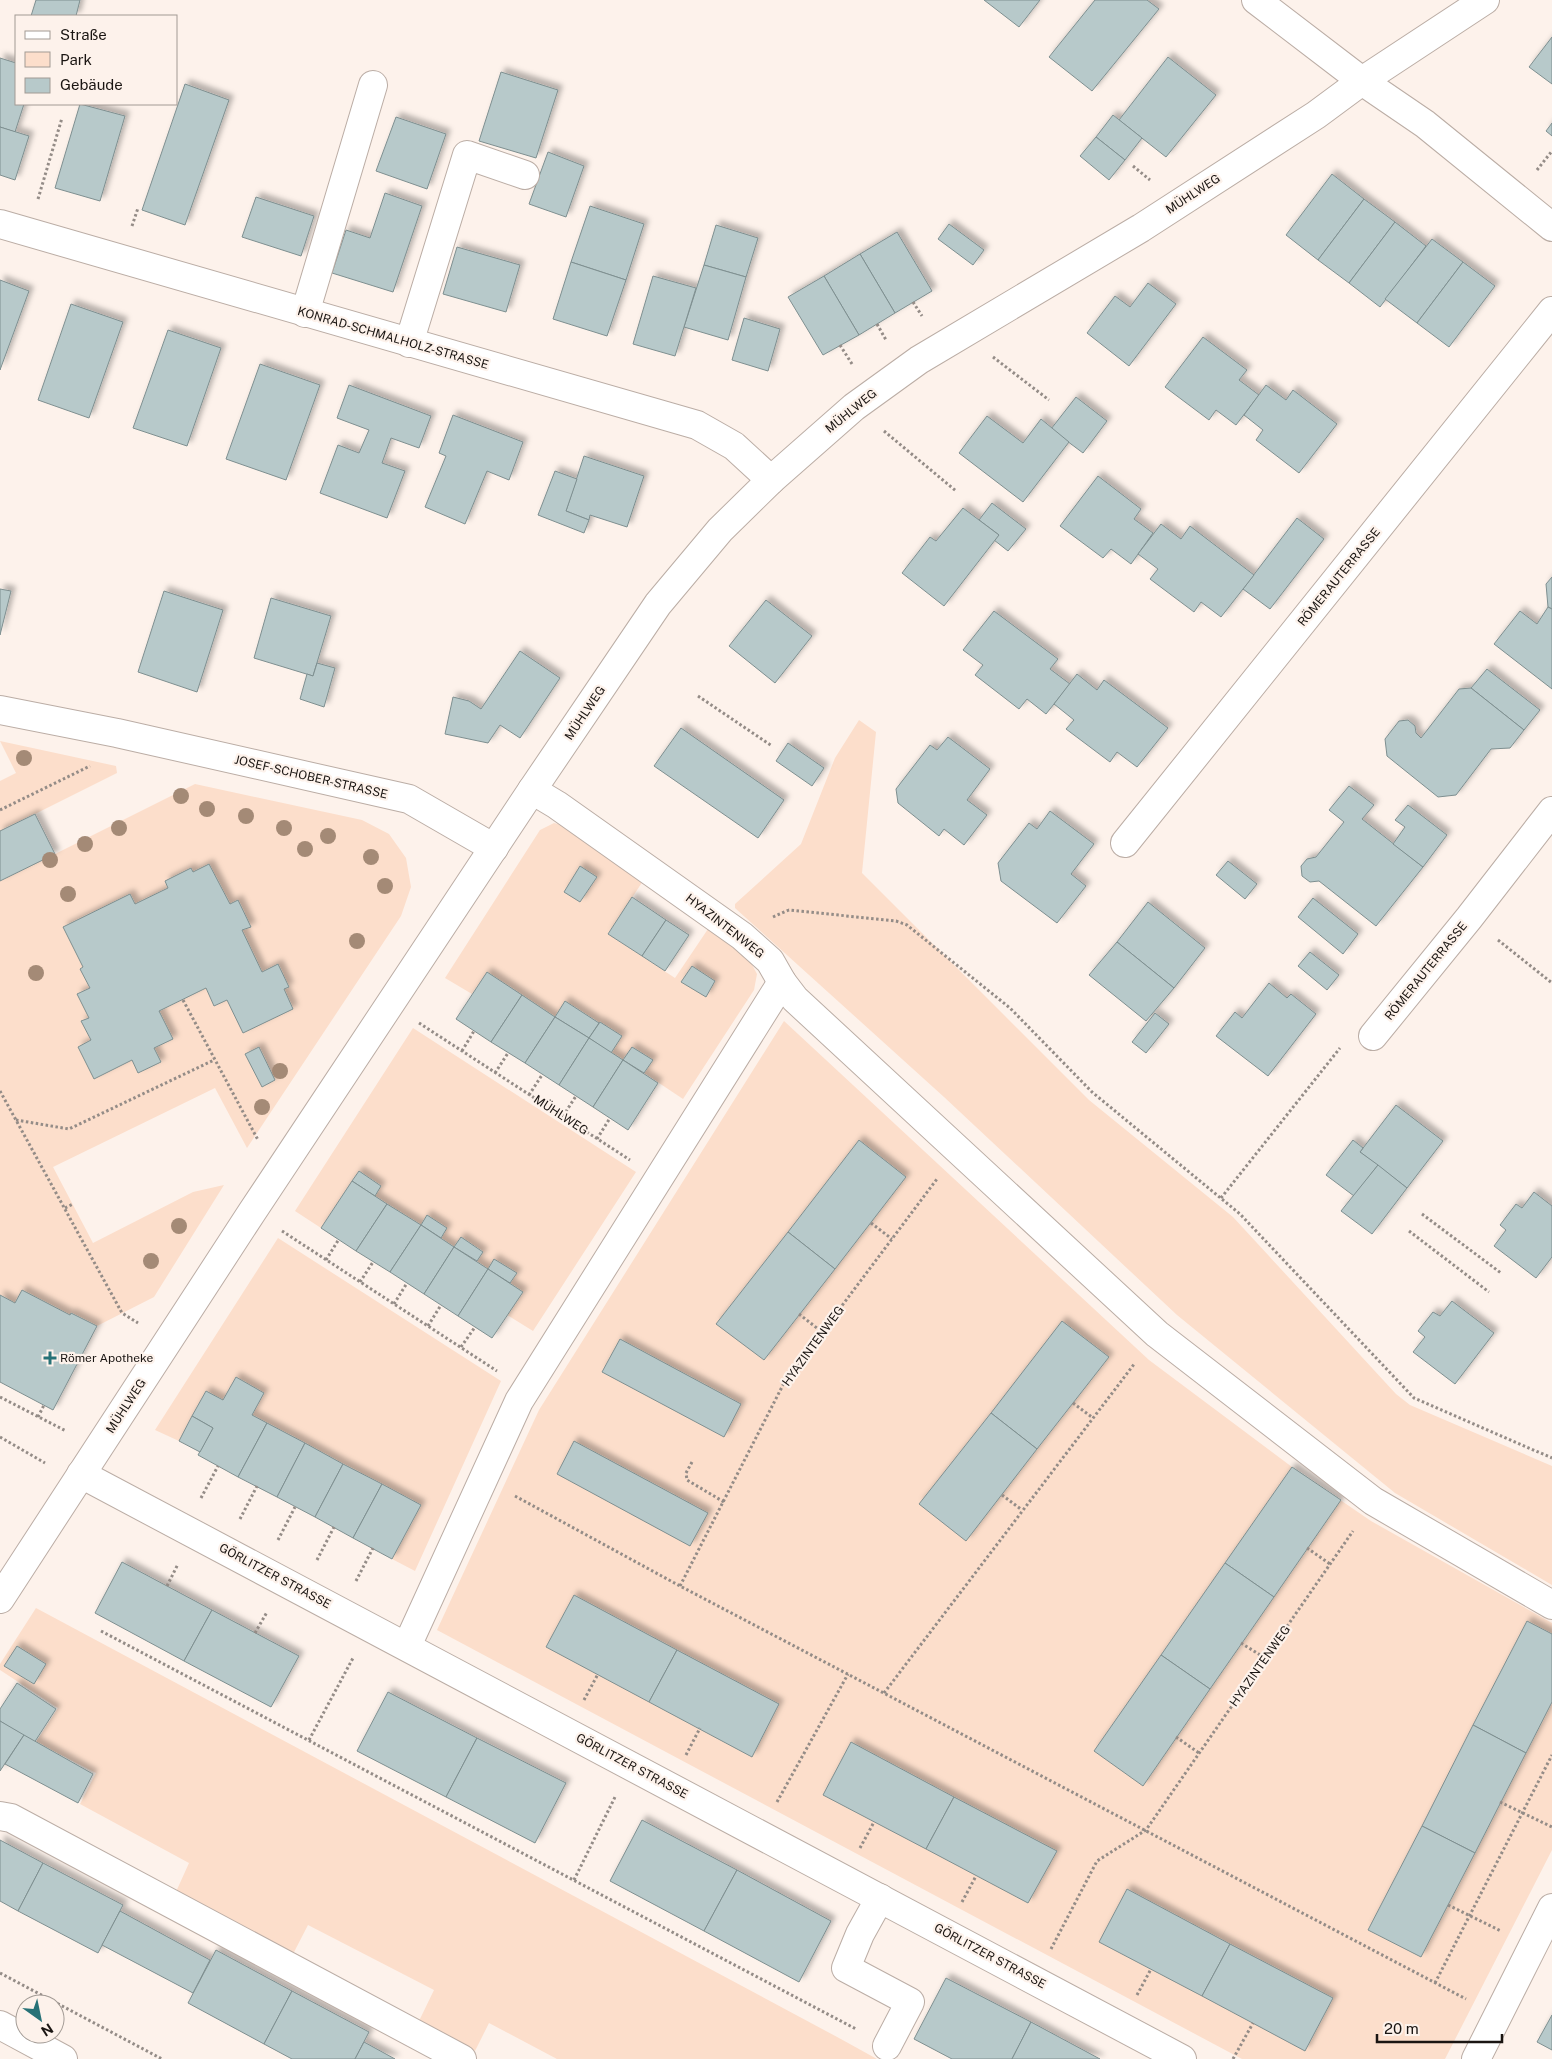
<svg xmlns="http://www.w3.org/2000/svg" width="1552" height="2059" font-family="'Public Sans',sans-serif">
  <defs>
    <filter id="shadow"><feDropShadow dx="4.5" dy="-4.5" stdDeviation="2.5" flood-color="#0004"/></filter>
  </defs>
  <rect width="100%" height="100%" fill="#fdf2eb"/>
  <g fill="#fcdecb">
    <path d="M859,720L876,732L862,873L1089,1100L1233,1217L1396,1394L1410,1405L1552,1466V1585L1395,1493L1177,1315L944,1097L735,908V904L801,844L835,758Z"/>
    <path d="M0,741L116,766L117,773L35,814L55,854L195,784L362,820L389,834L406,858L411,887L401,916L247,1148L215,1088L53,1167L93,1243L193,1192L224,1185L154,1297L97,1326L72,1313L70,1315L22,1290L15,1303L0,1295V781L16,773Z"/>
    <path d="M554,823L569,827L643,881L608,934L675,978L708,929L749,959L757,974L754,990L683,1099L644,1073L653,1060L632,1047L623,1060L611,1053L621,1036L565,1001L555,1017L487,972L472,994L445,978L540,830Z"/>
    <path d="M784,1021L1149,1360L1292,1467L1371,1521L1552,1623V1850L1445,2059H1242L437,1630L539,1410Z"/>
    <path d="M413,1028L636,1172L533,1331L507,1315L523,1292L510,1283L516,1273L495,1259L488,1269L477,1261L483,1251L461,1237L454,1247L441,1238L447,1228L427,1216L421,1225L375,1196L381,1185L359,1171L321,1228L295,1211Z"/>
    <path d="M278,1238L501,1381L415,1571L392,1559L420,1505L252,1415L264,1393L236,1377L223,1400L206,1391L179,1441L155,1430Z"/>
    <path d="M36,1608L839,2038L877,2059H557L489,2023L475,2051L419,2021L434,1990L308,1925L292,1956L175,1894L189,1863L80,1804L96,1773L36,1742L58,1708L0,1670V1664Z"/>
  </g>
  <g fill="#b7c9ca" stroke="#7e8f90" filter="url(#shadow)">
    <path d="M36,0H80L76,16H31Z"/>
    <path d="M984,0H1040L1019,27Z"/>
    <path d="M1095,0H1147L1159,9L1092,91L1049,57Z"/>
    <path d="M1552,37V84L1529,67Z"/>
    <path d="M1168,57L1216,95L1166,157L1119,120Z"/>
    <path d="M0,58L16,63V104H24L15,132L0,127Z"/>
    <path d="M501,72L558,90L536,158L479,141Z"/>
    <path d="M185,84L229,100L185,225L142,210Z"/>
    <path d="M80,104L125,116L100,201L55,188Z"/>
    <path d="M1113,115L1142,138L1125,160L1096,137Z"/>
    <path d="M396,117L446,134L427,189L376,171Z"/>
    <path d="M1552,123V136L1546,131Z"/>
    <path d="M0,127L29,136L15,180L0,175Z"/>
    <path d="M1096,137L1125,160L1109,180L1080,156Z"/>
    <path d="M548,152L584,166L566,217L529,204Z"/>
    <path d="M1332,174L1364,199L1318,260L1286,235Z"/>
    <path d="M385,193L422,206L393,292L332,273L346,230L370,238Z"/>
    <path d="M256,197L314,216L301,256L242,237Z"/>
    <path d="M1364,199L1395,222L1349,283L1318,260Z"/>
    <path d="M590,206L644,224L626,280L571,262Z"/>
    <path d="M1395,222L1426,246L1380,307L1349,283Z"/>
    <path d="M949,224L984,250L973,265L938,239Z"/>
    <path d="M716,225L758,238L746,277L704,265Z"/>
    <path d="M897,232L932,291L895,313L860,254Z"/>
    <path d="M1432,239L1463,262L1417,323L1385,299Z"/>
    <path d="M457,247L520,265L506,312L443,294Z"/>
    <path d="M860,254L895,313L859,335L824,276Z"/>
    <path d="M571,262L626,280L607,336L553,319Z"/>
    <path d="M1463,262L1495,286L1449,347L1417,323Z"/>
    <path d="M704,265L746,277L728,340L684,327Z"/>
    <path d="M653,276L696,288L675,356L633,344Z"/>
    <path d="M824,276L859,335L823,355L788,297Z"/>
    <path d="M0,280L29,291L0,370Z"/>
    <path d="M1148,283L1176,304L1129,366L1087,333L1115,296L1130,307Z"/>
    <path d="M71,304L123,322L89,418L38,400Z"/>
    <path d="M744,318L780,329L768,371L732,360Z"/>
    <path d="M168,330L221,348L187,446L133,428Z"/>
    <path d="M1203,337L1247,370L1239,380L1259,395L1236,425L1216,410L1209,420L1165,387Z"/>
    <path d="M260,364L320,385L286,480L226,459Z"/>
    <path d="M349,385L431,416L419,448L391,438L382,463L405,471L387,518L320,493L338,445L359,453L369,430L337,418Z"/>
    <path d="M1266,385L1286,400L1293,390L1337,424L1299,473L1256,440L1263,430L1244,415Z"/>
    <path d="M1076,397L1107,421L1083,453L1051,429Z"/>
    <path d="M453,415L523,442L509,480L487,471L465,524L425,507L446,456L439,453Z"/>
    <path d="M987,416L1023,443L1041,419L1069,442L1023,502L959,453Z"/>
    <path d="M584,456L644,476L627,527L590,515L589,520L566,511Z"/>
    <path d="M555,471L577,479L566,511L589,520L584,533L538,515Z"/>
    <path d="M1098,476L1141,509L1134,519L1153,533L1131,564L1111,549L1103,558L1060,526Z"/>
    <path d="M992,503L1026,529L1008,551L994,540L999,535L979,520Z"/>
    <path d="M963,508L999,535L944,606L902,573L930,537L936,541Z"/>
    <path d="M1297,518L1324,539L1270,609L1243,589Z"/>
    <path d="M1161,524L1181,539L1190,526L1254,575L1221,617L1201,602L1194,612L1150,579L1158,569L1138,554Z"/>
    <path d="M1552,577V609L1548,607L1546,584Z"/>
    <path d="M0,589L11,591L0,635Z"/>
    <path d="M164,591L223,610L197,692L138,672Z"/>
    <path d="M271,598L331,616L313,676L254,658Z"/>
    <path d="M766,600L812,636L775,683L729,646Z"/>
    <path d="M1548,607L1552,609V689L1494,644L1520,611L1537,624Z"/>
    <path d="M994,611L1058,659L1050,669L1070,684L1046,714L1027,699L1019,709L975,675L983,665L963,650Z"/>
    <path d="M520,651L560,678L520,738L500,725L488,743L445,734L453,697L469,701L481,709Z"/>
    <path d="M317,663L335,668L324,707L300,699L307,674L313,676Z"/>
    <path d="M1487,669L1540,710L1524,730L1471,688Z"/>
    <path d="M1077,674L1097,690L1104,680L1168,728L1137,767L1117,752L1110,762L1066,729L1074,720L1054,704Z"/>
    <path d="M1471,688L1524,730L1510,748L1491,749L1456,795L1438,797L1387,756L1385,739L1399,721L1408,720L1415,726L1416,733L1421,738L1459,689Z"/>
    <path d="M681,728L784,800L758,838L654,766Z"/>
    <path d="M948,737L990,769L967,800L987,815L964,845L944,829L939,836L898,803L896,789L930,745L937,750Z"/>
    <path d="M788,743L824,768L812,786L776,761Z"/>
    <path d="M1349,786L1374,805L1362,819L1423,867L1376,926L1319,881L1310,882L1302,876L1301,866L1307,859L1316,857L1344,822L1329,810Z"/>
    <path d="M1408,805L1447,835L1423,867L1393,844L1405,827L1395,820Z"/>
    <path d="M1050,811L1094,844L1071,874L1086,886L1057,923L1001,881L998,863L1029,823L1037,829Z"/>
    <path d="M35,814L55,854L0,881V831Z"/>
    <path d="M1228,861L1257,884L1245,899L1216,875Z"/>
    <path d="M209,864L230,904L238,900L251,927L242,930L262,972L278,964L289,987L284,989L293,1009L243,1033L227,1000L214,1006L206,988L159,1011L173,1039L154,1048L161,1062L138,1073L132,1060L94,1079L78,1047L91,1040L81,1021L89,1018L77,994L90,988L80,969L83,967L63,927L130,894L135,904L168,888L165,881L191,868L193,872Z"/>
    <path d="M580,866L597,877L580,902L564,892Z"/>
    <path d="M632,897L666,920L642,956L608,934Z"/>
    <path d="M1313,898L1358,934L1343,954L1298,917Z"/>
    <path d="M1148,902L1205,948L1174,988L1117,942Z"/>
    <path d="M666,920L689,935L665,971L642,956Z"/>
    <path d="M1117,942L1174,988L1146,1021L1089,975Z"/>
    <path d="M1310,952L1339,975L1327,990L1298,966Z"/>
    <path d="M692,966L715,981L706,997L681,982Z"/>
    <path d="M487,972L522,995L491,1042L456,1019Z"/>
    <path d="M1269,983L1287,998L1291,994L1316,1014L1268,1076L1216,1036L1235,1012L1242,1018Z"/>
    <path d="M522,995L555,1017L525,1063L491,1042Z"/>
    <path d="M565,1001L599,1023L589,1038L555,1017Z"/>
    <path d="M1155,1013L1169,1024L1146,1053L1132,1042Z"/>
    <path d="M555,1017L589,1038L559,1085L525,1063Z"/>
    <path d="M600,1022L622,1036L611,1053L589,1038Z"/>
    <path d="M589,1038L623,1060L593,1107L559,1085Z"/>
    <path d="M259,1047L275,1080L262,1087L245,1054Z"/>
    <path d="M632,1047L653,1060L644,1073L623,1060Z"/>
    <path d="M623,1060L658,1083L628,1130L593,1107Z"/>
    <path d="M1396,1105L1443,1141L1407,1188L1360,1152Z"/>
    <path d="M859,1140L906,1177L835,1269L788,1232Z"/>
    <path d="M1353,1140L1363,1148L1360,1152L1378,1165L1354,1196L1326,1175Z"/>
    <path d="M1378,1165L1407,1188L1372,1234L1341,1211Z"/>
    <path d="M359,1171L381,1186L375,1196L352,1181Z"/>
    <path d="M352,1181L387,1204L356,1251L321,1228Z"/>
    <path d="M1534,1192L1552,1206V1257L1536,1278L1494,1246L1506,1230L1500,1225L1516,1204L1522,1208Z"/>
    <path d="M387,1204L421,1225L390,1272L356,1251Z"/>
    <path d="M427,1215L447,1228L441,1238L421,1225Z"/>
    <path d="M421,1225L454,1247L424,1294L390,1272Z"/>
    <path d="M788,1232L835,1269L764,1360L716,1324Z"/>
    <path d="M461,1237L483,1252L477,1261L454,1247Z"/>
    <path d="M454,1247L488,1269L458,1316L424,1294Z"/>
    <path d="M494,1259L517,1273L510,1283L488,1269Z"/>
    <path d="M488,1269L523,1292L492,1338L458,1316Z"/>
    <path d="M22,1290L70,1315L71,1313L97,1326L53,1410L0,1382V1295L15,1303Z"/>
    <path d="M1452,1301L1494,1333L1455,1384L1413,1352L1425,1337L1418,1331L1433,1312L1440,1316Z"/>
    <path d="M1062,1321L1109,1357L1037,1449L991,1413Z"/>
    <path d="M620,1339L741,1404L724,1437L602,1372Z"/>
    <path d="M236,1377L264,1393L252,1415L267,1423L238,1477L198,1455L213,1428L192,1416L206,1391L223,1400Z"/>
    <path d="M991,1413L1037,1449L966,1541L919,1504Z"/>
    <path d="M192,1416L213,1428L200,1452L179,1441Z"/>
    <path d="M267,1423L305,1443L277,1497L238,1477Z"/>
    <path d="M574,1441L708,1513L690,1546L557,1474Z"/>
    <path d="M305,1443L343,1464L315,1517L277,1497Z"/>
    <path d="M343,1464L382,1484L353,1538L315,1517Z"/>
    <path d="M1292,1467L1341,1500L1274,1597L1225,1563Z"/>
    <path d="M382,1484L421,1505L392,1559L353,1538Z"/>
    <path d="M122,1562L212,1610L184,1661L95,1613Z"/>
    <path d="M1225,1563L1274,1597L1210,1689L1161,1655Z"/>
    <path d="M574,1595L677,1650L649,1702L546,1647Z"/>
    <path d="M212,1610L299,1656L271,1707L184,1661Z"/>
    <path d="M1527,1621L1552,1634V1702L1526,1753L1473,1725Z"/>
    <path d="M17,1646L46,1664L34,1684L4,1666Z"/>
    <path d="M677,1650L779,1704L752,1757L649,1702Z"/>
    <path d="M1161,1655L1210,1689L1143,1786L1094,1751Z"/>
    <path d="M17,1683L56,1709L34,1743L0,1721V1709Z"/>
    <path d="M388,1692L477,1738L446,1797L357,1751Z"/>
    <path d="M0,1721L24,1735L0,1771Z"/>
    <path d="M1473,1725L1526,1753L1475,1853L1422,1826Z"/>
    <path d="M24,1735L93,1774L78,1803L5,1764Z"/>
    <path d="M477,1738L566,1783L535,1843L446,1797Z"/>
    <path d="M851,1742L954,1797L926,1849L823,1795Z"/>
    <path d="M954,1797L1057,1851L1028,1903L926,1849Z"/>
    <path d="M642,1820L737,1870L704,1931L610,1881Z"/>
    <path d="M1422,1826L1475,1853L1421,1957L1368,1930Z"/>
    <path d="M0,1840L43,1863L18,1911L0,1901Z"/>
    <path d="M43,1863L123,1905L98,1953L18,1911Z"/>
    <path d="M737,1870L831,1921L799,1982L704,1931Z"/>
    <path d="M1127,1889L1230,1944L1202,1996L1099,1942Z"/>
    <path d="M120,1911L210,1960L193,1993L102,1945Z"/>
    <path d="M1230,1944L1333,1998L1305,2051L1202,1996Z"/>
    <path d="M216,1950L292,1991L264,2044L188,2003Z"/>
    <path d="M946,1978L1031,2022L1012,2059H952L914,2039Z"/>
    <path d="M292,1991L369,2032L355,2059H292L264,2044Z"/>
    <path d="M1552,2015V2050L1537,2042Z"/>
    <path d="M1031,2022L1100,2059H1012Z"/>
    <path d="M364,2042L395,2059H355Z"/>
  </g>
  <g fill="none" stroke-linecap="round" stroke-linejoin="round">
    <defs>
      <g id="minor">
        <path d="M1256,0L1362,81L1425,124L1552,227"/>
        <path d="M0,224L697,425L734,446L771,480"/>
        <path d="M305,313L373,85"/>
        <path d="M409,343L467,155L525,175"/>
        <path d="M0,710L117,733L409,799L494,848"/>
        <path d="M532,790L557,805L742,936L770,961L782,982L795,999L1157,1334L1373,1501L1552,1605"/>
        <path d="M1125,843L1552,311"/>
        <path d="M1373,1036L1469,918L1552,811"/>
        <path d="M81,1474L1182,2059"/>
        <path d="M0,1599L252,1212L532,790L658,604L720,530L771,480L854,407L919,360L1141,228L1316,115L1362,81L1485,0"/>
        <path d="M407,1646L519,1401L782,982"/>
        <path d="M0,1816L11,1818L462,2059"/>
        <path d="M880,1898L860,1934L846,1968L910,2002L887,2046"/>
        <path d="M1476,2059L1552,1908"/>
      </g>
      <path id="major" d="M0,2025L63,2059"/>
    </defs>
    <use href="#minor" stroke="#bbada5" stroke-width="30"/>
    <use href="#major" stroke="#bbada5" stroke-width="30"/>
    <g stroke="#948c87" stroke-width="3" stroke-dasharray="2.5 2.5" stroke-linecap="butt">
      <path d="M1133,166L1150,180"/>
      <path d="M1537,170L1552,151"/>
      <path d="M38,199L62,118"/>
      <path d="M132,226L138,208"/>
      <path d="M913,302L922,316"/>
      <path d="M877,324L886,340"/>
      <path d="M840,345L852,364"/>
      <path d="M993,357L1049,400"/>
      <path d="M884,431L956,491"/>
      <path d="M698,696L772,746"/>
      <path d="M0,810L90,766"/>
      <path d="M773,917L789,910L896,921L907,925L1010,1008L1092,1092L1240,1214L1414,1398L1552,1458"/>
      <path d="M1498,940L1552,983"/>
      <path d="M183,1000L258,1140"/>
      <path d="M419,1023L630,1160"/>
      <path d="M462,1051L474,1031"/>
      <path d="M495,1073L508,1053"/>
      <path d="M0,1091L122,1313L138,1323"/>
      <path d="M529,1095L542,1075"/>
      <path d="M563,1116L576,1096"/>
      <path d="M16,1120L69,1129L214,1060"/>
      <path d="M597,1139L610,1118"/>
      <path d="M1221,1198L1340,1048"/>
      <path d="M65,1208L73,1204"/>
      <path d="M1422,1214L1501,1273"/>
      <path d="M871,1223L892,1239"/>
      <path d="M282,1231L497,1371"/>
      <path d="M1409,1231L1489,1292"/>
      <path d="M326,1260L339,1239"/>
      <path d="M360,1282L373,1262"/>
      <path d="M394,1304L407,1283"/>
      <path d="M799,1314L822,1332"/>
      <path d="M428,1326L441,1305"/>
      <path d="M461,1347L475,1327"/>
      <path d="M0,1397L66,1431"/>
      <path d="M1073,1403L1093,1418"/>
      <path d="M38,1417L44,1405"/>
      <path d="M0,1437L45,1463"/>
      <path d="M692,1462L686,1473L687,1480L724,1502"/>
      <path d="M1002,1495L1022,1510"/>
      <path d="M515,1496L680,1586L1466,1999"/>
      <path d="M201,1498L218,1466"/>
      <path d="M240,1519L257,1486"/>
      <path d="M278,1540L295,1507"/>
      <path d="M1307,1548L1330,1564"/>
      <path d="M317,1560L334,1527"/>
      <path d="M356,1581L373,1548"/>
      <path d="M167,1586L178,1564"/>
      <path d="M680,1586L784,1383L937,1179"/>
      <path d="M101,1631L856,2029"/>
      <path d="M255,1633L267,1612"/>
      <path d="M1241,1643L1265,1658"/>
      <path d="M884,1693L1135,1363"/>
      <path d="M584,1700L598,1674"/>
      <path d="M1176,1737L1199,1753"/>
      <path d="M309,1740L353,1658"/>
      <path d="M686,1755L700,1728"/>
      <path d="M777,1802L848,1674"/>
      <path d="M1500,1802L1552,1827"/>
      <path d="M860,1848L874,1822"/>
      <path d="M574,1880L615,1797"/>
      <path d="M962,1902L976,1876"/>
      <path d="M1448,1905L1501,1931"/>
      <path d="M1051,1949L1097,1861L1146,1830L1353,1531"/>
      <path d="M0,1973L162,2059"/>
      <path d="M1435,1983L1552,1755"/>
      <path d="M1137,1995L1151,1969"/>
      <path d="M1233,2059L1253,2023"/>
    </g>
    <use href="#minor" stroke="#fff" stroke-width="28"/>
    <use href="#major" stroke="#fff" stroke-width="28"/>
  </g>
  <g fill="#a48a76">
    <circle cx="24" cy="758" r="8"/>
    <circle cx="181" cy="796" r="8"/>
    <circle cx="207" cy="809" r="8"/>
    <circle cx="246" cy="816" r="8"/>
    <circle cx="119" cy="828" r="8"/>
    <circle cx="284" cy="828" r="8"/>
    <circle cx="328" cy="836" r="8"/>
    <circle cx="85" cy="844" r="8"/>
    <circle cx="305" cy="849" r="8"/>
    <circle cx="371" cy="857" r="8"/>
    <circle cx="50" cy="860" r="8"/>
    <circle cx="385" cy="886" r="8"/>
    <circle cx="68" cy="894" r="8"/>
    <circle cx="357" cy="941" r="8"/>
    <circle cx="36" cy="973" r="8"/>
    <circle cx="280" cy="1071" r="8"/>
    <circle cx="262" cy="1107" r="8"/>
    <circle cx="179" cy="1226" r="8"/>
    <circle cx="151" cy="1261" r="8"/>
  </g>
  <path fill="#277277" stroke="#fdf2eb" stroke-width="2" d="M47.5 1350.5h5v5h5v5h-5v5h-5v-5h-5v-5h5z"/>
  <g text-anchor="middle" dominant-baseline="central" stroke-width="4.5" stroke-linejoin="round" paint-order="stroke">
    <g font-size="12" fill="#1a1512" stroke="#fdf2eb">
      <text transform="translate(1193 194) rotate(-33)">MÜHLWEG</text>
      <text transform="translate(393 338) rotate(16)">KONRAD-SCHMALHOLZ-STRASSE</text>
      <text transform="translate(851 411) rotate(-39)">MÜHLWEG</text>
      <text transform="translate(1339 577) rotate(-51)">RÖMERAUTERRASSE</text>
      <text transform="translate(585 713) rotate(-56)">MÜHLWEG</text>
      <text transform="translate(311 777) rotate(13)">JOSEF-SCHOBER-STRASSE</text>
      <text transform="translate(725 926) rotate(38)">HYAZINTENWEG</text>
      <text transform="translate(1426 971) rotate(-51)">RÖMERAUTERRASSE</text>
      <text transform="translate(561 1115) rotate(33)">MÜHLWEG</text>
      <text transform="translate(813 1346) rotate(-54)">HYAZINTENWEG</text>
      <text transform="translate(126 1406) rotate(-57)">MÜHLWEG</text>
      <text transform="translate(275 1576) rotate(28)">GÖRLITZER STRASSE</text>
      <text transform="translate(1260 1666) rotate(-55)">HYAZINTENWEG</text>
      <text transform="translate(632 1766) rotate(28)">GÖRLITZER STRASSE</text>
      <text transform="translate(990 1956) rotate(28)">GÖRLITZER STRASSE</text>
    </g>
    <g font-size="12" fill="#1a1512" stroke="#fdf2eb" text-anchor="start">
      <text x="60" y="1358">Römer Apotheke</text>
    </g>
  </g>
  <rect x="15" y="15" width="162" height="90" fill="#fdf2eb" stroke="#a29a94"/>
  <rect x="25" y="31" width="25" height="8" fill="#ffffff" stroke="#a29a94"/>
  <text x="60" y="40" font-size="15" fill="#1a1512">Straße</text>
  <rect x="25" y="52" width="25" height="15" fill="#fcdecb" stroke="#a29a94"/>
  <text x="60" y="65" font-size="15" fill="#1a1512">Park</text>
  <rect x="25" y="78" width="25" height="15" fill="#b7c9ca" stroke="#a29a94"/>
  <text x="60" y="90" font-size="15" fill="#1a1512">Gebäude</text>
  <g transform="translate(40 2019) rotate(147)"><circle r="24" fill="#fdf2eb" stroke="#a29a94"/>
  <path d="M0-4L9 19L0 12L-9 19Z" fill="#277277"/>
  <text y="-8" font-size="14" font-weight="bold" text-anchor="middle" fill="#1a1512">N</text>
  </g>
  <path d="M1377 2034v8h125v-8" fill="none" stroke="#1a1512" stroke-width="2.5"/>
  <text x="1384" y="2034" font-size="15" fill="#1a1512" stroke="#fdf2eb" stroke-width="4" paint-order="stroke">20 m</text>
</svg>
